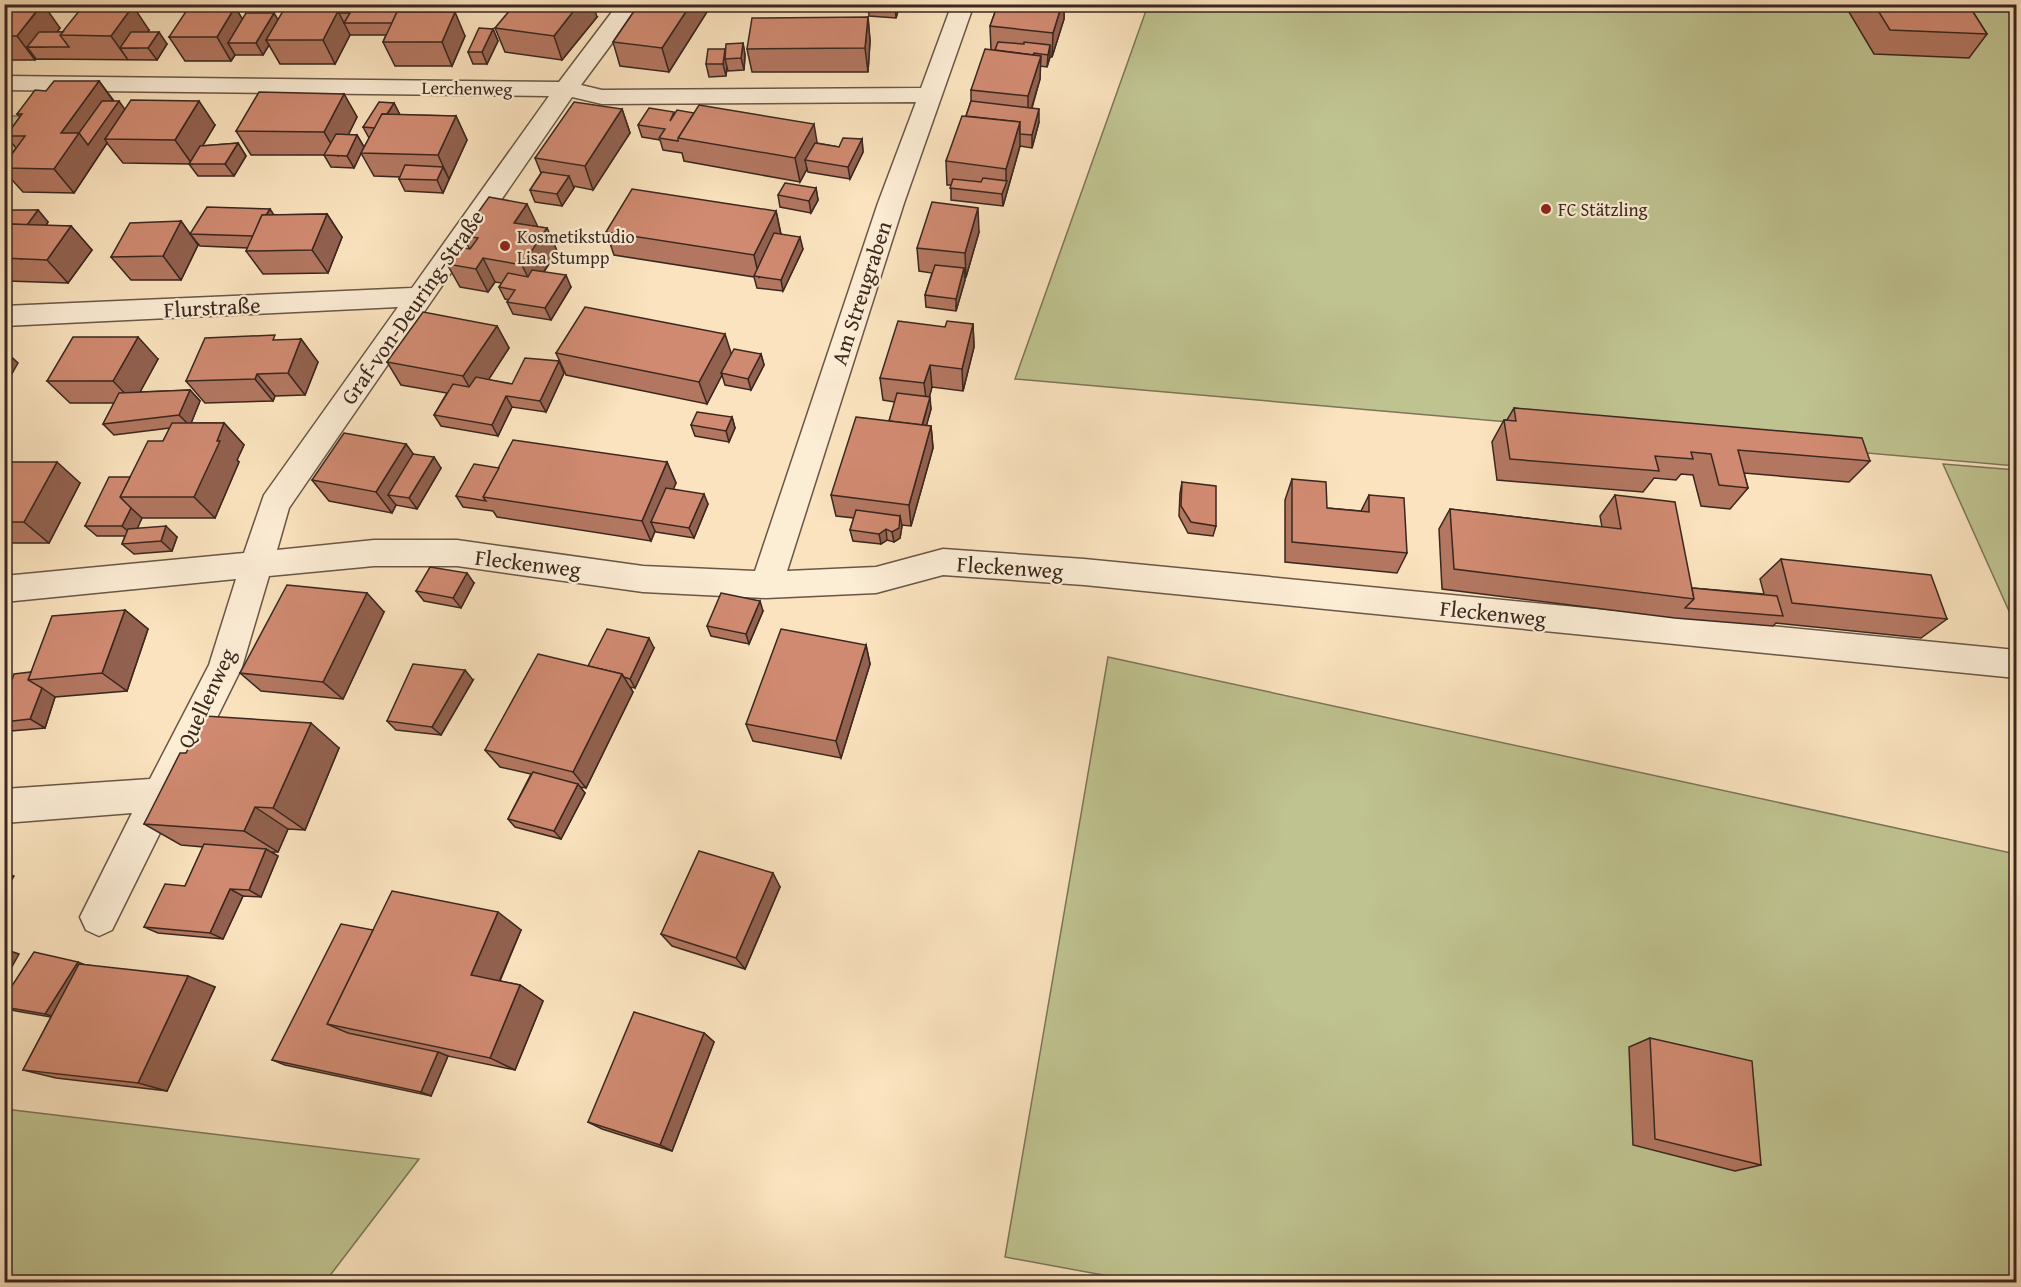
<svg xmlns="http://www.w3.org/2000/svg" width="2021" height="1287" font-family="'Gentium Book Plus',serif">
  <rect width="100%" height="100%" fill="#fae3be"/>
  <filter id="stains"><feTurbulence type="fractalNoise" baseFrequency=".00333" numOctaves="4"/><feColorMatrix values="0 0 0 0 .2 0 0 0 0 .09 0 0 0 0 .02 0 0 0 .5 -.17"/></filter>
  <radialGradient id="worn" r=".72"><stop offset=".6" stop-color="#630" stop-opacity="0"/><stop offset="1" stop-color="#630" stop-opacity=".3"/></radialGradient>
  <g fill="#bfc390" stroke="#7c7558" stroke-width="1.5">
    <path d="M1148,5H2016V466L1015,379Z"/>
    <path d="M5,116H50L5,182Z"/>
    <path d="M1943,464L2016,470V628L2013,620Z"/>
    <path d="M1108,657L2016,854V1282H1141L1005,1257Z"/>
    <path d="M4,1109H5L419,1159L325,1282H5Z"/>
  </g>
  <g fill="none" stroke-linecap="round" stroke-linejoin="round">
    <defs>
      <path id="minor" d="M618,4H641L581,85L602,90L921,88L952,4H974L904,203L787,571L876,567L943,549L1084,559L2016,650V678L1084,585L943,575L876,593L766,598L643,592L457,566H374L269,576L242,667L112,930L99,936L86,930L80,917L132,813L4,823V789L150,779L209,665L236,579L4,602V576L244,553L264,495L398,307L4,326V306L412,288L549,96L4,90V76L559,82ZM572,97L602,104L916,102L878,203L755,571L643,566L457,540H374L277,550L289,508Z"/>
    </defs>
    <use href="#minor" stroke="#6a5647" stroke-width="3"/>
    <use href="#minor" fill="#fcedd5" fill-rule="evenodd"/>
  </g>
  <g fill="#b37761" stroke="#3a271f" stroke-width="1.5">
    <path d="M639,4H710V7L669,72L620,66L613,42Z"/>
    <path d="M868,4H900L896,18L869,16Z"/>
    <path d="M998,4H1064V19L1052,57H1050L1047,67L1040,66V79L1032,108L1039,122L1032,148L1020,146L1003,206L951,200V185H947L946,161L966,116L971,101V90L991,50L990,26Z"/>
    <path d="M1848,4H1968L1987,34L1969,58L1874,54L1846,7Z"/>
    <path d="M429,5L432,12L465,36L452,66H395L383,42L386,35H350L335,64H280L269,45L263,55H235L231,61H185L169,37L242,19L278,20L336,11Z"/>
    <path d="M4,7L60,28L57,32L149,30L148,32L167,44L157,60L36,59L35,60H4Z"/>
    <path d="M597,17L562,60L505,52L495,28Z"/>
    <path d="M868,17L870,41L868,72H752L747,49Z"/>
    <path d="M493,29L498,41L487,64H473L468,52Z"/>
    <path d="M743,43L745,55L744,70L728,71L727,67L726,76L709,77L706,64L725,49V52Z"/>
    <path d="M99,81L114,101L125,110L215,125L202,146L238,143L246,156L234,176H198L189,164L123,163L107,143L74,193L23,192L4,171V165L16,148L6,136L20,117L17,114L46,91Z"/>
    <path d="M344,94L357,117L348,135H357L364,147L354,168L331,167L324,155H251L236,131Z"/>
    <path d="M394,103L400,115L456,116L467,140L443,193L405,191L399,179L400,177L374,176L361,153L369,138L363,127Z"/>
    <path d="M622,109L630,133L593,190L573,186L574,188L562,206L535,202L530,190L541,173L535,158Z"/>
    <path d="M674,114L817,143L839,147L862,139L863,152L850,179L808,172L807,169L800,182L684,161L682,153L663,150L660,140L642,137L638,125Z"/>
    <path d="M816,188L818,200L811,213L780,207L778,195Z"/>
    <path d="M38,210L48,222L46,226H71L92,250L68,283L7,281L4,278V214Z"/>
    <path d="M776,211L781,234L803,249L783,291L757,288L754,277L614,255L606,232Z"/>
    <path d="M327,214L342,237L328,273L263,274L246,251L248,248L200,246L190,234L274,215Z"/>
    <path d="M181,221L198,245L181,280H131L111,257Z"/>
    <path d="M537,227L547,228L557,251L544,272L571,287L551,320L513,314L507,302L509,300L505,299L499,287L502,283L495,282L488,292L460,287L447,264L469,248L462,235Z"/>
    <path d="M979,232L966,277L965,276V280L956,311L926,307L925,295L932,273L919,271L917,248Z"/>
    <path d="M973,324L974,347L963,391L932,387L929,397L931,409L926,426H931L933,448L911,526L902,525L900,538L894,542L887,540L881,544L853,541L850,530L854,518L836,516L831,495L889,421L895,402L883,400L880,378L945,327Z"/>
    <path d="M497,326L509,348L488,380L512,384L564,373L546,412L512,407L498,436L441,426L434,415L447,393L401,385L387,362Z"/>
    <path d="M301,339L318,362L305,395L275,396L273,401L205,403L186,381Z"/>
    <path d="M556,353L731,355L761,354L764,365L751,390L725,385L722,375L707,404L566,375Z"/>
    <path d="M158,359L140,392L190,390L200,401L191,423H224L244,445L237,460L239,462L215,518H142L137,528L177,537L172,551L134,554L122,544L125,536H97L85,526L163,441L170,428L114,435L103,424L114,403H70L47,381Z"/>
    <path d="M1514,408L1870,461L1849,482L1744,473L1748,488L1730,509L1701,506L1693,475L1681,474L1676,480L1654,478L1643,492L1497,480L1492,442L1504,420H1507Z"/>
    <path d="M732,417L735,428L729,442L695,436L691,425Z"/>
    <path d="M406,444L413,454L441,468L417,509L396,505L392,513L329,501L312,480Z"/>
    <path d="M4,462L80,483L49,543H4Z"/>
    <path d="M667,462L676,483L673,489L708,504L694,538L656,532L655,531L651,541L497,517L493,511L463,507L456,496L499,468Z"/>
    <path d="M1292,479L1327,508L1361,511L1369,495L1407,553L1397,573L1285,562V500Z"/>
    <path d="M1182,482L1216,526L1213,536L1188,533L1179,516L1180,493Z"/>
    <path d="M1615,495L1692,588L1764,594L1760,579L1781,559L1947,619L1921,638L1776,623L1773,626L1675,618L1442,589L1439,529L1450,509L1602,527L1600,516Z"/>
    <path d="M474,583L461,608L424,601L416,591Z"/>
    <path d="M125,610L148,629L127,691L55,697L45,728L11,731L4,727V701L31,672Z"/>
    <path d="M763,611L749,644L711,636L707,626Z"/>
    <path d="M384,612L343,699L261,691L240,673Z"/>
    <path d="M866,645L870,664L841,758L753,741L746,724Z"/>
    <path d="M654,648L635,688L630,687L633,692L586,788L580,787L585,793L561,839L515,827L508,819L531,774L500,767L485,750L588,666Z"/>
    <path d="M473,680L441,735L396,730L387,721Z"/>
    <path d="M339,748L305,830L288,829L278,852H271L278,856L261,897L243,896L223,939L158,933L144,927L185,886L203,847L181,845L144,824L186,753Z"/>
    <path d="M780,887L745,969L672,946L661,934Z"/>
    <path d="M373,930H521L500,981L520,985L543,1001L515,1070L448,1056L431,1096L285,1065L272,1060Z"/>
    <path d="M87,965L215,987L167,1091L56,1078L23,1070L51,1017L16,1011L4,1008V998Z"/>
    <path d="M704,1033L714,1042L672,1151L602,1129L588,1122Z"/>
    <path d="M1650,1038L1761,1165L1735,1171L1633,1145L1629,1047Z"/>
  </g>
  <g fill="#92614f" stroke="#3a271f" stroke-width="1.5">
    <path d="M43,4L60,28L46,47H27L36,59L35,60L17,36Z"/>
    <path d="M579,4H593L597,17L562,60L554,36Z"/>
    <path d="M691,4H710V7L669,72L662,48Z"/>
    <path d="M895,4H900L896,18L895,6Z"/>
    <path d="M1062,4H1064V19L1052,57L1053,33Z"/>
    <path d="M429,5L434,17L420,23Z"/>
    <path d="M133,6L149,30L137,48H120L128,60L111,36Z"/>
    <path d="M235,7L250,31L228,43L235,55L231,61L217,37Z"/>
    <path d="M338,11L350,35L335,64L323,40Z"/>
    <path d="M455,12L465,36L452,66L442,42Z"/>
    <path d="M274,13L281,25L266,40L269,45L263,55L256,43Z"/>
    <path d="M868,17L870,41L868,72L865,48Z"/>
    <path d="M493,29L498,41L487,64L482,52Z"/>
    <path d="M159,32L167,44L157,60L148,48Z"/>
    <path d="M743,43L745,55L744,70L741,58Z"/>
    <path d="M1050,45V57L1047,67L1048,55Z"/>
    <path d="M725,49L727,58L725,59L727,67L726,76L723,64Z"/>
    <path d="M1041,56L1040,79L1028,120V96Z"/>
    <path d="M99,81L116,105L119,101L128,114L105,139L107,143L74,193L54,169L61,133Z"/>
    <path d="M344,94L357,117L338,156L324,132Z"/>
    <path d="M199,101L215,125L192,164L175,140Z"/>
    <path d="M394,103L400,115L379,128Z"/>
    <path d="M622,109L630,133L593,190L585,166Z"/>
    <path d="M1039,109V122L1032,148V135Z"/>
    <path d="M456,116L467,140L449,179L438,155Z"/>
    <path d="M1020,122V146L1003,206L1002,194L1006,183V169Z"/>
    <path d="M814,124L818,148L805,160L807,169L800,182L795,158Z"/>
    <path d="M357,135L364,147L354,168L347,156Z"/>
    <path d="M862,139L863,152L850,179L848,167Z"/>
    <path d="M238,143L246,156L234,176L225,164Z"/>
    <path d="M443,167L449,179L443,193L437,180Z"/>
    <path d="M569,176L574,188L562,206L557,194Z"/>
    <path d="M816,188L818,200L811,213L809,201Z"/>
    <path d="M527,204L538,227L514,223Z"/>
    <path d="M978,208L979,232L966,277L965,253Z"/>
    <path d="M270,209L278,221L254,236Z"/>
    <path d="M38,210L48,222L22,259L5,255Z"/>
    <path d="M776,211L781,235L759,277L754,255Z"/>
    <path d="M327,214L342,237L328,273L312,250Z"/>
    <path d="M181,221L198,245L181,280L163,256Z"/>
    <path d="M71,226L92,250L68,283L47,260Z"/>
    <path d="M547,228L557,251L533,288L522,265Z"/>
    <path d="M800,237L803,249L783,291L781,280Z"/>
    <path d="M483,258L495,282L488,292L476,269Z"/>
    <path d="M964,268L965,280L956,311V299Z"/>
    <path d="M566,275L571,287L551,320L545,308Z"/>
    <path d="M973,324L974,347L963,391L962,369Z"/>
    <path d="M497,326L509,348L476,399L463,376Z"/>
    <path d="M725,334L732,356L721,373L722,375L707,404L699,382Z"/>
    <path d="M138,337L158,359L134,403L113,381Z"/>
    <path d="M301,339L318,362L305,395L288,373Z"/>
    <path d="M4,350L18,363L4,388Z"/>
    <path d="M761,354L764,365L751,390L748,379Z"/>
    <path d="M559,361L564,373L546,412L540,401Z"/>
    <path d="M930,365L932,387L927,406L924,383Z"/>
    <path d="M257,374L275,396L273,401L255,379Z"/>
    <path d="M190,390L200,401L190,426L179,415Z"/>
    <path d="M506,396L512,407L498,436L492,425Z"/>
    <path d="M930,397L931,409L921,445L920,434Z"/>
    <path d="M732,417L735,428L729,442L726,431Z"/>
    <path d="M224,423L244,445L237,460L239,462L215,518L194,497Z"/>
    <path d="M931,426L933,448L911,526L909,505Z"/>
    <path d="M406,444L421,465L388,495L396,505L392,513L376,492Z"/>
    <path d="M434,457L441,468L417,509L409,498Z"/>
    <path d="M57,462L80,483L49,543L24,522Z"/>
    <path d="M667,462L676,483L659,523L651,522L655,531L651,541L642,521Z"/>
    <path d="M704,494L708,504L694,538L689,528Z"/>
    <path d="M131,508L142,518L134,536L122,526Z"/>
    <path d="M900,516L902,526L900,538L894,542L892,532Z"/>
    <path d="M166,526L177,537L172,551L161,541Z"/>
    <path d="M886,529L887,540L881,544L879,534Z"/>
    <path d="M467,573L474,583L461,608L453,598Z"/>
    <path d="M367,593L384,612L343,699L323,682Z"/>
    <path d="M760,601L763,611L749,644L746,634Z"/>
    <path d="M125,610L148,629L127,691L102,673Z"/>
    <path d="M649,638L654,648L635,688L630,679Z"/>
    <path d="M866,645L870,664L841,758L836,741Z"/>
    <path d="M465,670L473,680L441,735L432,727Z"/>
    <path d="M622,674L633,692L586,788L573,772Z"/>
    <path d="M42,688L55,697L45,728L30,719Z"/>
    <path d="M311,723L339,748L305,830L273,808Z"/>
    <path d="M578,784L585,793L561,839L554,831Z"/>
    <path d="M255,807L288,829L278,852L244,831Z"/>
    <path d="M266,849L278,856L261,897L249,890Z"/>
    <path d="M4,872L14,876L4,892Z"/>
    <path d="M773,873L780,887L745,969L736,958Z"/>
    <path d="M230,889L243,896L223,939L210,933Z"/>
    <path d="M498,912L521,930L495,991L471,975Z"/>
    <path d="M4,949L19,954L4,981Z"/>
    <path d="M78,962L93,968L62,1019L45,1014Z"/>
    <path d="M188,976L215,987L167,1091L138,1083Z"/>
    <path d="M520,985L543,1001L515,1070L490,1058Z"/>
    <path d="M704,1033L714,1042L672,1151L660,1145Z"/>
    <path d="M438,1052L448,1056L431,1096L421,1092Z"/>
  </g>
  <g fill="#d08a71" stroke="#3a271f" stroke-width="1.5">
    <path d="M7,4H42L17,36H4V7Z"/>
    <path d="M515,4H579L554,36L495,28Z"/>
    <path d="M639,4H691L662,48L613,42Z"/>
    <path d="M874,4H895V6Z"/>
    <path d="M998,4H1062L1053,33L990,26Z"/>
    <path d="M1874,4H1968L1987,34L1890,30Z"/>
    <path d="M383,5H429L426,12H397L392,23H344L350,13H339L338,11H336L340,6L381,7Z"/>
    <path d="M83,6H133L111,36L60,35Z"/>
    <path d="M189,7H235L217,37H169Z"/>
    <path d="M283,11H338L323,40H266Z"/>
    <path d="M397,12H455L442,42H383Z"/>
    <path d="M246,13H274L256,43H228Z"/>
    <path d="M868,17L865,48L747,49L752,18Z"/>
    <path d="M479,28L493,29L482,52H468Z"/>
    <path d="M39,32H63L60,35L69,47H27Z"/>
    <path d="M131,32H159L148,48H120Z"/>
    <path d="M998,42L1024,44V42L1050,45L1048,55L1034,53L1033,55L995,50Z"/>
    <path d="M743,43L741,58L725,59L726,44Z"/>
    <path d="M708,49H725L723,64H706Z"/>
    <path d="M985,49L1041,56L1028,96L971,90Z"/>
    <path d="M54,81H99L61,133H79L54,169L4,168V165L25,136H6L22,114H17L35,90L46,91Z"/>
    <path d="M259,92L344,94L324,132L236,131Z"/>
    <path d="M131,100L199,101L175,140L105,139Z"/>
    <path d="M102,101H119L88,145L79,133Z"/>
    <path d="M971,101L1039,109L1032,135L1020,134V122L966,116Z"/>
    <path d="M379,102L394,103L387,114H382L375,128L363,127Z"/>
    <path d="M574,102L622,109L585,166L535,158Z"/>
    <path d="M699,105L814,124L795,158L678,138Z"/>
    <path d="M649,108L674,112L670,121L677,110L694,113L678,138V141L659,138L665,129L638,125Z"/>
    <path d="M382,114L456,116L438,155L361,153Z"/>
    <path d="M962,116L1020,122L1006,169L946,161Z"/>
    <path d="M336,134L357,135L347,156L324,155Z"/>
    <path d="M843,138L862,139L848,167L805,160L815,143L839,147Z"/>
    <path d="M238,143L225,164H189L200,146Z"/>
    <path d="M405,165L443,167L437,180L399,179Z"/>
    <path d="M542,172L569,176L557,194L530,190Z"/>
    <path d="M983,178L1007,181L1002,194L950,188L953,179L981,182Z"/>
    <path d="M785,183L816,188L809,201L778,195Z"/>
    <path d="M632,189L776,211L754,255L606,232Z"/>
    <path d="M489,197L527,204L514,223L547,228L522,265L483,258L476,269L447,264L459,247L470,249L478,238L462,235Z"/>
    <path d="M932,202L978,208L965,253L917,248Z"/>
    <path d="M207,207L270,209L266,215H262L253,236L190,234Z"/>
    <path d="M7,210H38L27,225L10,224L4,231V214Z"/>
    <path d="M327,214L312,250L246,251L262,215Z"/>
    <path d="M181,221L163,256L111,257L130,223Z"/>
    <path d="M10,224L71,226L47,260L4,258V231Z"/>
    <path d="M774,233L800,237L781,280L754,276Z"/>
    <path d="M935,265L964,268L956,299L925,295Z"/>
    <path d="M532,270L566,275L545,308L507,302L515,290L499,287L508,273L528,277Z"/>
    <path d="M585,307L725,334L699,382L556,353Z"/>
    <path d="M423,312L497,326L463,376L387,362Z"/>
    <path d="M898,321L945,327L947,321L973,324L962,369L930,365L924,383L880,378Z"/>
    <path d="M275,335L273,340L301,339L288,373L257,374L255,379L186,381L205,338Z"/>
    <path d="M73,337H138L113,381H47Z"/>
    <path d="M734,349L761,354L748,379L721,373Z"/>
    <path d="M525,358L559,361L540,401L506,396L492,425L434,415L453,384L469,387L476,377L512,384Z"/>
    <path d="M190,390L179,415L103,424L119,393Z"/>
    <path d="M897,393L930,397L922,425L889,421Z"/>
    <path d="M1514,408L1862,438L1870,461L1738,450L1748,488L1719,485L1711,454L1691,452L1693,459L1655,456L1659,471L1510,459L1504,420L1516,421Z"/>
    <path d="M697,412L732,417L726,431L691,425Z"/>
    <path d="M856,417L931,426L909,505L831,495Z"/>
    <path d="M172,423H224L217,441H220L194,497H120L148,441H163Z"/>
    <path d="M344,433L406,444L376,492L312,480Z"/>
    <path d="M513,440L667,462L642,521L483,497Z"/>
    <path d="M413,454L434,457L409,498L388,495Z"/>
    <path d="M4,462H57L24,522H4Z"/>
    <path d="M474,464L499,468L483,497L486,501L456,496Z"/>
    <path d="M109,477H130L120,497L131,508L122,526H85Z"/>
    <path d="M1292,479L1326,482L1327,508L1369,512V495L1404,498L1407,553L1292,542Z"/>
    <path d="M1182,482L1216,486V526L1191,522L1181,506Z"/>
    <path d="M666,488L704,494L689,528L651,522Z"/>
    <path d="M1615,495L1675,502L1694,599L1454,569L1450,509L1621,529Z"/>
    <path d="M856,510L900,516L899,528L892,532L886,529L879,534L850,530Z"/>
    <path d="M166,526L161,541L122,544L128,529Z"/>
    <path d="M1781,559L1931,575L1947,619L1792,603Z"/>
    <path d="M430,567L467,573L453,598L416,591Z"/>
    <path d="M287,585L367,593L323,682L240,673Z"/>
    <path d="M1692,588L1777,596L1783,616L1685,608L1694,599Z"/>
    <path d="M721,593L760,601L746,634L707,626Z"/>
    <path d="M125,610L102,673L28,680L52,616Z"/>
    <path d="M607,629L649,638L630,679L624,677L622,674L588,666Z"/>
    <path d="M781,629L866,645L836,741L746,724Z"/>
    <path d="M538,654L622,674L573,772L485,750Z"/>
    <path d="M413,664L465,670L432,727L387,721Z"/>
    <path d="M31,672L28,680L42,688L30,719L4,722V701L14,674Z"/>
    <path d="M205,716L311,723L273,808L255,807L244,831L144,824L180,753H186Z"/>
    <path d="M533,772L578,784L554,831L508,819Z"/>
    <path d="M204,844L266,849L249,890L230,889L210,933L144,927L165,884L185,886Z"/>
    <path d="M699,851L773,873L736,958L661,934Z"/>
    <path d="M392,891L498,912L471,975L520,985L490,1058L327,1024Z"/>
    <path d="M341,924L373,930L327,1024L348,1033L438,1052L421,1092L272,1060Z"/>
    <path d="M34,952L78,962L45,1014L4,1007V998Z"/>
    <path d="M79,964L188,976L138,1083L23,1070Z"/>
    <path d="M634,1012L704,1033L660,1145L588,1122Z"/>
    <path d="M1650,1038L1752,1061L1761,1165L1655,1139Z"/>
  </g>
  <g fill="#8f2418" stroke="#fcedd5" stroke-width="2">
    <circle cx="1546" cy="209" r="6"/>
    <circle cx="505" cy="246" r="6"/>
  </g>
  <g text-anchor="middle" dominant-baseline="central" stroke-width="4.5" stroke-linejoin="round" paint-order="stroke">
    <g font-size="18" fill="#3a271f" stroke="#fcedd5">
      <text transform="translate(467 88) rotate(1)">Lerchenweg</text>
    </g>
    <g font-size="18" fill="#3a271f" stroke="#fcedd5" text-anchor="start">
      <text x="1558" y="209">FC Stätzling</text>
      <text x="517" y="236">Kosmetikstudio<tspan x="517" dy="21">Lisa Stumpp</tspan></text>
    </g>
    <g font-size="22" fill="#3a271f" stroke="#fcedd5">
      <text transform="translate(861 293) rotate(-72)">Am Streugraben</text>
      <text transform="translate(212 307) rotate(-3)">Flurstraße</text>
      <text transform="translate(412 307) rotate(-55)">Graf-von-Deuring-Straße</text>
      <text transform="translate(528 563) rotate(7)">Fleckenweg</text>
      <text transform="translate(1010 567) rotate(4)">Fleckenweg</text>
      <text transform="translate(1493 613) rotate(6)">Fleckenweg</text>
      <text transform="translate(206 698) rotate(-65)">Quellenweg</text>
    </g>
  </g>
  <rect width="2021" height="1287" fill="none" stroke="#fae3be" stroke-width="24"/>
  <rect x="6" y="6" width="2009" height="1275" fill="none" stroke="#3a271f" stroke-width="3"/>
  <rect x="12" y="12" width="1997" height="1263" fill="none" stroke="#3a271f" stroke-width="1.5"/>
  <rect width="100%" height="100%" filter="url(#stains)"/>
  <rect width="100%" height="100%" fill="url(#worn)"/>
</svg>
